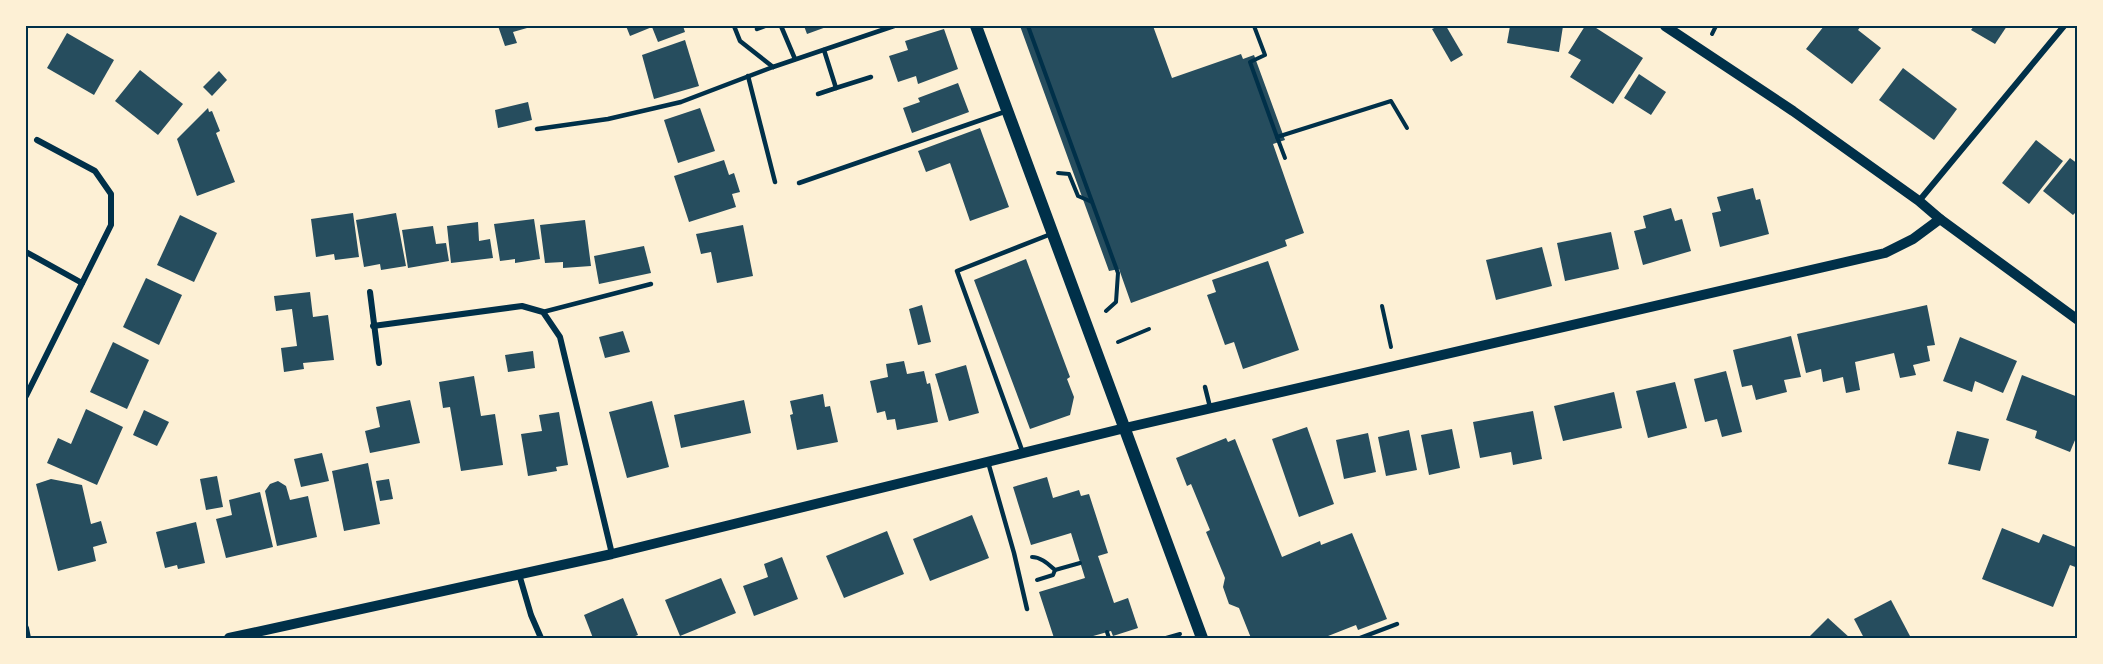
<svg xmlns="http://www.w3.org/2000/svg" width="2103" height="664" font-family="'Fira Sans Condensed',sans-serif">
  <rect width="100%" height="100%" fill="#fdf0d5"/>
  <g fill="#264d5e">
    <path d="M498,26H534L513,32L517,43L505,46Z"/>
    <path d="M626,26H683L685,32L658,42L652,27L630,36Z"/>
    <path d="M804,26H829L807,34Z"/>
    <path d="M1020,26H1153L1172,78L1241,54L1243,59L1254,55L1285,140L1273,144L1304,233L1285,240L1287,246L1131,303L1119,269L1109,271Z"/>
    <path d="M1439,26H1446L1463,55L1451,62L1432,29Z"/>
    <path d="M1510,26H1563L1559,52L1507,43Z"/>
    <path d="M1585,26H1593L1643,58L1613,104L1570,77L1581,60L1568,53Z"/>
    <path d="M1824,26H1861L1858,30L1881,48L1852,84L1806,49Z"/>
    <path d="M1974,26H2007L1995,44L1971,30Z"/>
    <path d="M944,29L958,69L918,84L916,76L898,82L889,56L908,50L905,41Z"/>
    <path d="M67,33L114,60L94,95L47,68Z"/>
    <path d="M685,40L699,86L654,99L642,55Z"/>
    <path d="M1903,68L1957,109L1934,140L1879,100Z"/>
    <path d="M140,70L183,104L158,135L115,101Z"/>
    <path d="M219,71L227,80L212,96L203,87Z"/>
    <path d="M1639,74L1666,92L1651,115L1624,98Z"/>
    <path d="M958,83L969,112L912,133L903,108L920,102L918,98Z"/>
    <path d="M528,102L532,120L498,128L495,110Z"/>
    <path d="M208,108L209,112L212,111L220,131L216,133L235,182L197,196L177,139Z"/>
    <path d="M700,108L715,151L678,163L664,120Z"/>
    <path d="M980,128L1009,207L970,221L950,163L926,172L918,151Z"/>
    <path d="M2036,140L2063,161L2029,204L2002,183Z"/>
    <path d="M2070,158L2078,164V210L2073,215L2043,191Z"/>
    <path d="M724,160L729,175L734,173L740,192L732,194L736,207L689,222L674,176Z"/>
    <path d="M1753,188L1756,200L1760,199L1769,234L1720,247L1712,213L1721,211L1717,197Z"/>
    <path d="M1671,208L1675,221L1682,219L1691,251L1643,265L1634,231L1646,228L1643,216Z"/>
    <path d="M353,213L359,257L335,260L334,254L316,257L311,219Z"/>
    <path d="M396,213L406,266L381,270L380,264L364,267L356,220Z"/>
    <path d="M180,215L217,233L194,282L157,265Z"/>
    <path d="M534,219L540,259L515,263V259L500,261L494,224Z"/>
    <path d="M585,220L591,266L563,268V262L545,263L540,225Z"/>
    <path d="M478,222L479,241L490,239L493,258L451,263L447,226Z"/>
    <path d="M743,225L753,276L717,283L711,252L701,254L696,234Z"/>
    <path d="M433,226L436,244L446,243L449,261L408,268L402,230Z"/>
    <path d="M1611,232L1619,269L1565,281L1557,243Z"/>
    <path d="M644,246L651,273L599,284L594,256Z"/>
    <path d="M1542,247L1552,286L1496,300L1486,260Z"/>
    <path d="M1026,259L1070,377L1067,379L1074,397L1070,415L1030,429L974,280Z"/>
    <path d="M1268,261L1299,350L1243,369L1234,342L1225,345L1207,295L1216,292L1212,280Z"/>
    <path d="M146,278L182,295L159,345L123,327Z"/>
    <path d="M310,292L313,317L328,315L334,360L303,363L304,369L284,372L281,348L297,346L292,309L276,311L274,296Z"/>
    <path d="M922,305L931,342L918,345L909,309Z"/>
    <path d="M1927,305L1935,345L1927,346L1930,361L1913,365L1916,375L1900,378L1894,353L1855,362L1860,390L1846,393L1843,377L1823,382L1821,369L1806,373L1797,334Z"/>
    <path d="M623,331L630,352L605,358L599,337Z"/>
    <path d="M1791,336L1801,377L1784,380L1787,392L1756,400L1752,385L1742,387L1733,350Z"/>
    <path d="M1960,337L2017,361L2003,393L1975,381L1972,392L1943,381Z"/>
    <path d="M113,342L149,360L127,409L90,392Z"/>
    <path d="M533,351L535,368L508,372L505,355Z"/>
    <path d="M904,361L907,374L924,371L927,384L930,383L938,422L897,430L895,419L887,420L885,411L877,413L870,381L888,377L886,364Z"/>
    <path d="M966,365L979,413L949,421L935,374Z"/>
    <path d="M1726,371L1742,432L1722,437L1717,419L1705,422L1694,379Z"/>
    <path d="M2022,375L2078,397V433L2070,452L2035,438L2037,431L2006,420Z"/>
    <path d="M474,376L481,416L495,414L503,465L461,471L450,407L443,408L439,382Z"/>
    <path d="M1675,382L1687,428L1648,438L1636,391Z"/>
    <path d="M1614,392L1622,428L1563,441L1554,406Z"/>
    <path d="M823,394L825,407L830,406L838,442L797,450L790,415L793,414L790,401Z"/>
    <path d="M410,400L420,443L370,453L365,431L380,427L376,407Z"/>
    <path d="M744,400L751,433L681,448L674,415Z"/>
    <path d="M652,401L669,467L627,478L609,412Z"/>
    <path d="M86,409L123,427L97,485L47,463L58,438L71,444Z"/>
    <path d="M144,410L169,422L157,446L133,435Z"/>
    <path d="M1533,411L1542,459L1513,465L1511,452L1480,458L1473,422Z"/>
    <path d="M559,412L568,465L556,467L557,471L528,476L521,434L542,431L539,415Z"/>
    <path d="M1307,427L1334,504L1299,517L1272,439Z"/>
    <path d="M1452,429L1460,468L1429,475L1421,435Z"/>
    <path d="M1409,430L1417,470L1386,476L1378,437Z"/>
    <path d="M1957,431L1989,439L1980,471L1948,464Z"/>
    <path d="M1368,433L1376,472L1344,479L1336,440Z"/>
    <path d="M1226,438L1228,442L1235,439L1282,557L1320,541L1321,545L1352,533L1387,619L1358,630L1356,625L1323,638H1251L1239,608L1229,604L1223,587L1225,578L1206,532L1210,530L1191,484L1187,486L1176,458Z"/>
    <path d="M322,453L329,481L301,487L294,459Z"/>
    <path d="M368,463L380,524L344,531L332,471Z"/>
    <path d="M217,476L223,507L206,510L200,479Z"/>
    <path d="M1047,477L1053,498L1079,490L1081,496L1089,494L1108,553L1098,556L1114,603L1128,598L1138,628L1113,636L1111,631L1086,638H1054L1039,592L1085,578L1071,533L1031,545L1013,487Z"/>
    <path d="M51,479L82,485L91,524L101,521L107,543L93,547L96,561L58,571L36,484Z"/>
    <path d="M389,479L393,499L380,501L376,481Z"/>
    <path d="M278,481L286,486L290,500L308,496L317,537L277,546L265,491L270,484Z"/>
    <path d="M260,492L273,547L226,558L216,519L232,515L229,500Z"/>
    <path d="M972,515L989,558L930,581L913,539Z"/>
    <path d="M196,522L205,563L178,569L177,565L165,568L156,532Z"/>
    <path d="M2002,528L2039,543L2043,534L2078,548V568L2070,565L2053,607L1982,579Z"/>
    <path d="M887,531L904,574L844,598L826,556Z"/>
    <path d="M782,557L798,599L754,616L743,586L768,577L764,564Z"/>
    <path d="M721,578L736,613L680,636L665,600Z"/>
    <path d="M623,598L638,635L630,638H593L584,615Z"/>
    <path d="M1891,600L1911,638H1864L1854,619Z"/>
    <path d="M1828,618L1850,638H1808Z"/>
  </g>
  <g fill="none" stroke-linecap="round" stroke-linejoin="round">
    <g stroke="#003049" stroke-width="4">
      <path d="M1028,26L1118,273L1116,302L1106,311"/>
      <path d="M1254,26L1265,55L1250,62L1277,137"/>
      <path d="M1712,34L1716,26"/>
      <path d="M1285,158L1277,137L1391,101L1407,128"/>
      <path d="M1058,173L1069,174L1078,196L1092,202"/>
      <path d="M1382,306L1391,347"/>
      <path d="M1118,342L1149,329"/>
      <path d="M1032,557C1041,557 1048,564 1055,570L1080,563"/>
      <path d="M1037,580L1053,575L1055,570"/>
      <path d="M1107,632L1109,638"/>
      <path d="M1166,638L1180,634"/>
    </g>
    <g stroke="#003049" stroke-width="4.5">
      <path d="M734,26L740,41L773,67"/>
      <path d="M781,26L795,59"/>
      <path d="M757,29L765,26"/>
      <path d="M748,76L775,182"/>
      <path d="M836,88L871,77"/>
      <path d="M818,94L836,88L824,50"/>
      <path d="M537,129L608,119L681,102L773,67L894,26"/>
      <path d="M799,183L1007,111"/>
      <path d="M543,312L651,284"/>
      <path d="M1205,387L1210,407"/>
      <path d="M1023,453L957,271L1051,234"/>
      <path d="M988,462L1014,553L1027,609"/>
      <path d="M1360,638L1397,624"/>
    </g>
    <g stroke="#003049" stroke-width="6">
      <path d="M1919,201L2064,26"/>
      <path d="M26,252L82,283"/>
      <path d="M370,292L379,363"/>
      <path d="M373,326L522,306L543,312L560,337L612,554"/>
      <path d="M26,396L111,225V194L95,171L37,140"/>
      <path d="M519,574L531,615L541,638"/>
      <path d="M26,628L28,638"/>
    </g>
    <g stroke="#003049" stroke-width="10">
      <path d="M1665,26L1793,111L1919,201L1940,219L2078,320"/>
      <path d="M229,638L612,554L1125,428L1885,253L1913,239L1940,219"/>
    </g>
    <path stroke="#003049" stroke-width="12" d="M976,26L1202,638"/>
  </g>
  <rect width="2103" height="664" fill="none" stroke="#fdf0d5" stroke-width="54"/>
  <rect x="27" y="27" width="2049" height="610" fill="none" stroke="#003049" stroke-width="2"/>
</svg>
